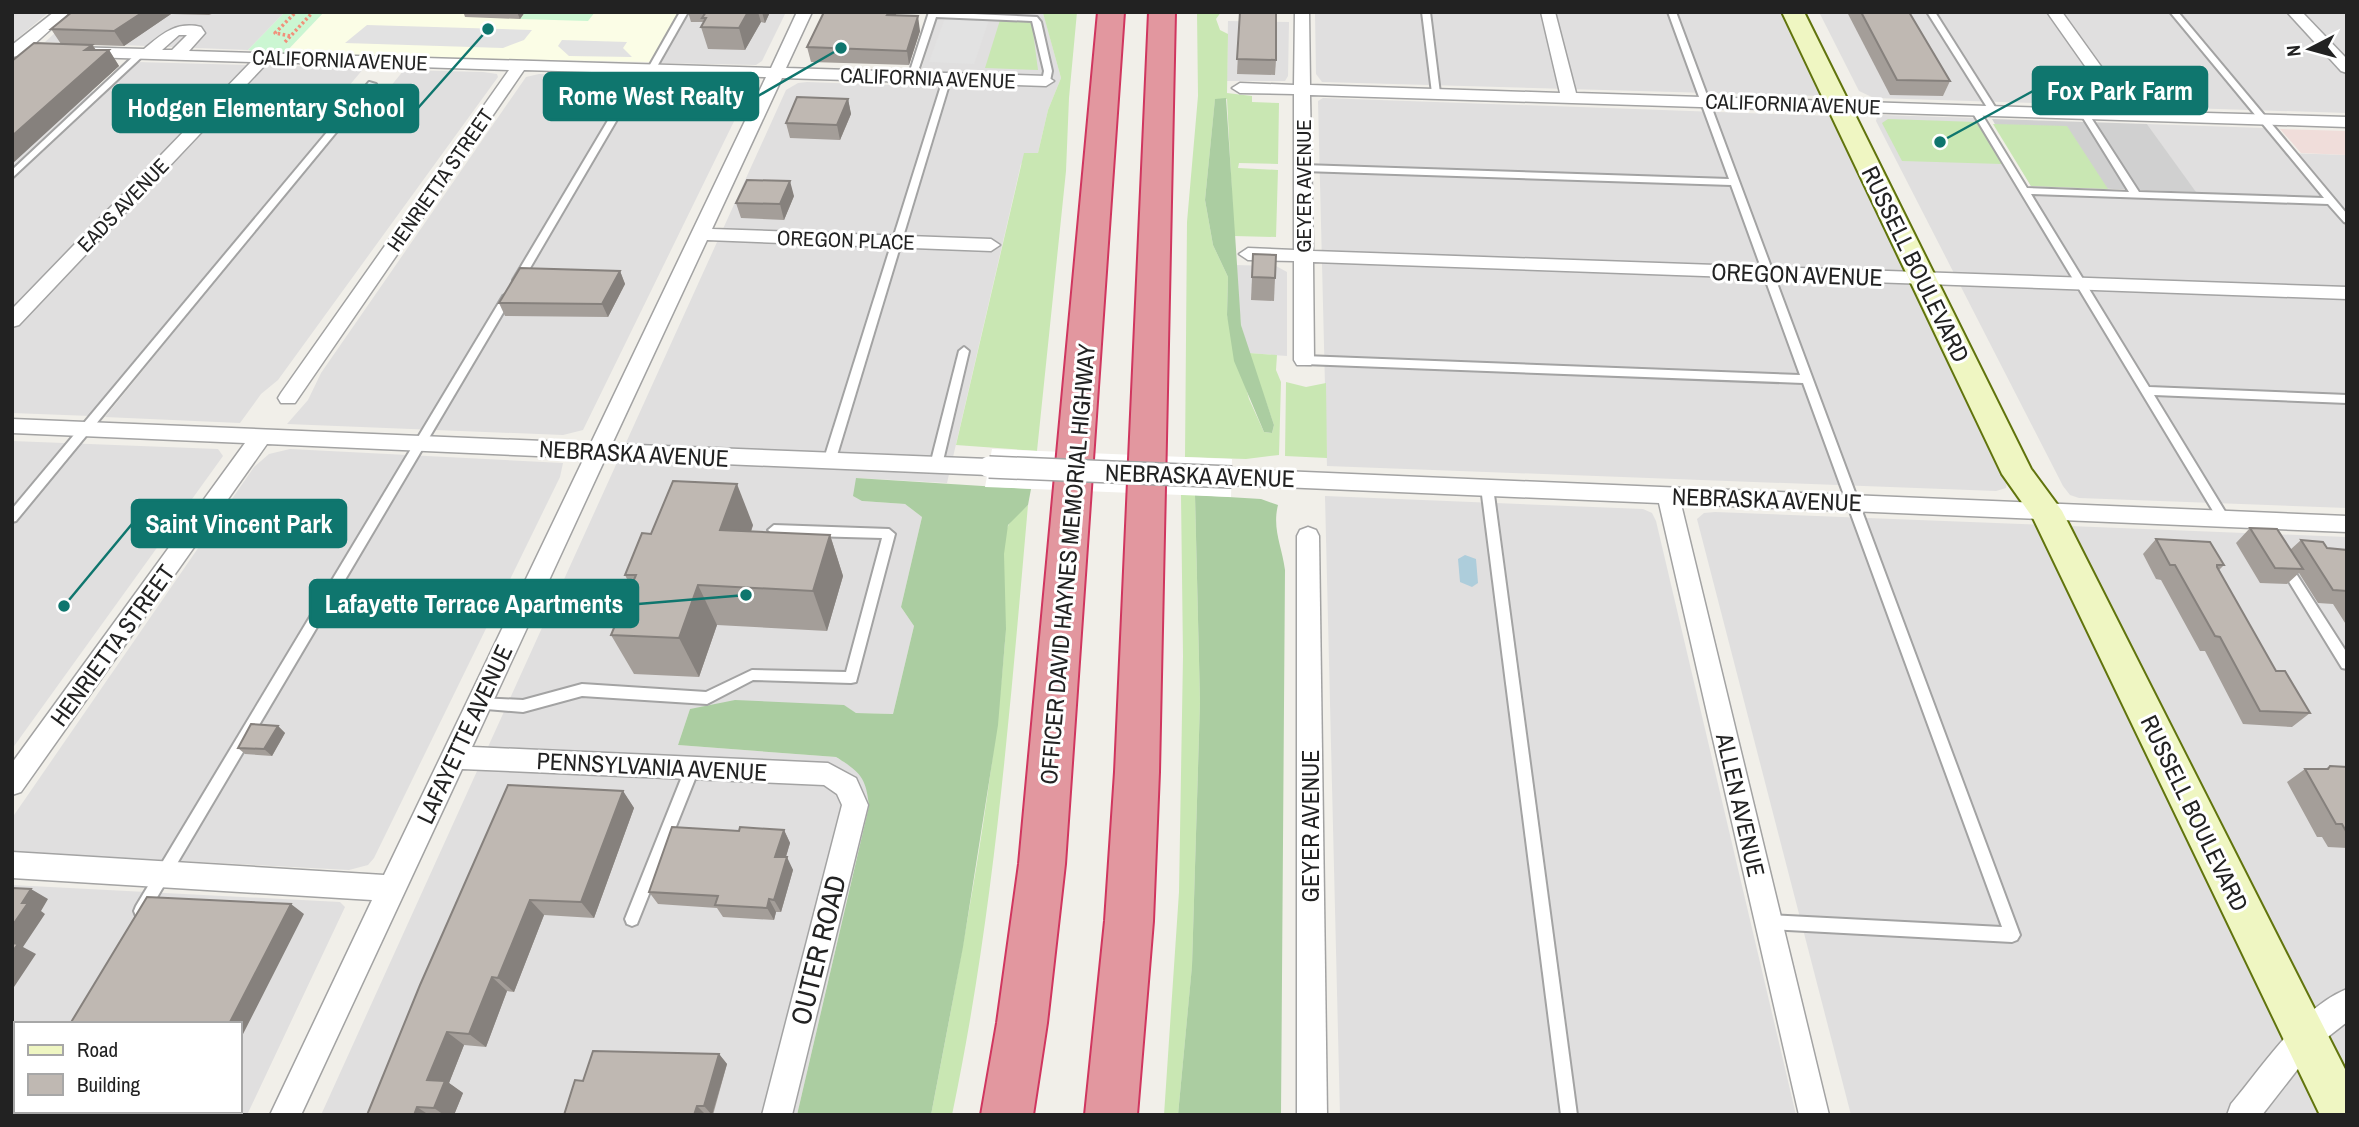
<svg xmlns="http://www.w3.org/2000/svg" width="2359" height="1127" font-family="'Archivo Narrow',sans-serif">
  <rect width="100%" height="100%" fill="#f1efe9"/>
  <g fill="#e0dfdf" fill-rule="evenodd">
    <path d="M12,12H49L12,43Z"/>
    <path d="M78,12H285L248,50L45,42Z"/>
    <path d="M689,12H786L762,61L756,65L659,63Z"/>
    <path d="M939,12H1043L1061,78L1048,110L1038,153L1021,164L947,483L856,478L862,501L905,504L922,517L901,607L914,626L893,714L856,713L843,705L713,706L690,709L678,745L836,757L857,770L867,785L869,806L797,1115H321L786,90L798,83L807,82L916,86Z"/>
    <path d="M1315,12H1783L1821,91L1820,96L1322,82L1316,74Z"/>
    <path d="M1819,12H2347V113L1874,98L1859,91Z"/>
    <path d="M1228,21L1289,22L1288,76L1285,81H1227Z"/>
    <path d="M137,62L364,68L348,87L353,98L351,102L91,416L12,413V88L105,92Z"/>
    <path d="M404,70L483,72L497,74L498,77L278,380L261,394L240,423L105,417L361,102L390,87Z"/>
    <path d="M539,74L743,81L755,86L750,99L742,105L583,430L563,435L287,424L308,400L321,373L526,77Z"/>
    <path d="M1323,98L1832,116L2007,481L2006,488L1996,491L1327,466L1318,101Z"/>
    <path d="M1883,115L1976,118L2021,193L2201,200L2147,124L2264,128L2284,153L2347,155V508L2079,498L2070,495L2063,486L1876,121L1877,117Z"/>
    <path d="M1235,265L1276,266L1287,272V356L1249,353L1241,325Z"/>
    <path d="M12,441L218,449L223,456L12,749Z"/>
    <path d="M290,449L563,463L560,477L374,858L368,865L349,870L12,852V818L254,467L269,454Z"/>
    <path d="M1325,496L1643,509L1652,513L1656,521L1796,1115H1340Z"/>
    <path d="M1715,512L2347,537V1115H1851L1697,519L1704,513Z"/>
    <path d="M12,885L340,902L345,907L247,1115H12ZM16,1024H240V1111H16Z"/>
  </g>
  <path fill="#f0ddda" d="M2280,129L2347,131V155L2301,153Z"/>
  <path fill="#fbfde6" d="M324,12H679L650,62L283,55Z"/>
  <path fill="#d0d0d0" d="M1992,119L2147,124L2196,192L2031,186Z"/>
  <g fill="#c9e7b3">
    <path d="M1017,12H1077L1069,98L1066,171L1037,451L956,445L1024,153H1038L1048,110L1061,78L1043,13Z"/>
    <path d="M1197,12H1221L1216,19L1220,30L1228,34L1227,93L1252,96V102L1279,103L1278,164L1239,163L1238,168L1278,170L1276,237L1234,236L1227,99L1215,100L1205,200L1213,245L1228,277L1227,315L1249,399L1264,432L1272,433L1274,425L1249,353L1277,355L1276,370L1281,382L1279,455L1246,459L1185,457L1187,222L1198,96Z"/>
    <path d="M1000,20L1028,21L1032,24L1038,70L985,68Z"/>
    <path d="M1888,119L1977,122L2002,164L1902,161L1882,123Z"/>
    <path d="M1993,124L2067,126L2108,189L2031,186Z"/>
    <path d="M1286,382L1306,387L1326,383L1327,458L1285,456Z"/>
    <path d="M1181,495H1195L1200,702L1192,967L1178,1115H1164L1179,892L1183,656Z"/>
    <path d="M1028,505C1010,709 994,914 952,1115H931C961,958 992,800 1005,641C1007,615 997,543 1009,524C1013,517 1022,511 1028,505Z"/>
  </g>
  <g fill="#abcda1">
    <path d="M1226,98L1241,325L1274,425L1272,433L1264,432L1234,361L1227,315L1228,277L1213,245L1205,200L1215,99Z"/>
    <path d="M856,478L1031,489L1028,505L1008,525L1004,554L1006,629L998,725L963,947L931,1115H797L869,806C866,777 860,772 836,757L678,745L690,709L735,700L844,705L856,713L893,714L914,626L901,607L922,517L905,504L862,501L853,496Z"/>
    <path d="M1195,495L1261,499L1278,505C1272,529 1282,546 1285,570L1281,1115H1178L1192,966L1200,702Z"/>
  </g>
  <g fill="#cbf6d2">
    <path d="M285,12H324L283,55L248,50Z"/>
    <path d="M525,12H595L588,21L520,19Z"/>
  </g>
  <g fill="#e2e2e2">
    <path d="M945,18L989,20L974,64L929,62Z"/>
    <path d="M367,25L532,30L524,40L503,48L345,43Z"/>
    <path d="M562,40L627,42L623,48L632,57L569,56L558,46Z"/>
  </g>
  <path fill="#adcddb" d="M1465,555L1476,559L1478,583L1472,587L1460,582L1458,559Z"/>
  <path fill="#fff" d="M992,449L1232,459L1231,497L985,487Z"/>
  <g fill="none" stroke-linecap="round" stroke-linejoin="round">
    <defs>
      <g id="service">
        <path d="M680,12H688L655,70L648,72L647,70Z"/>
        <path d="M929,12L1037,17L1041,22L1052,71L1050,81L1046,84L1042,81L1044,71L1032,21L936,17L916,77L909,79L908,77Z"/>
        <path d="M1422,12H1430L1440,93L1436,96L1432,93Z"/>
        <path d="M1668,12H1676L2020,935L2017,940L2012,942L1769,929L1764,927L1761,922L1764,917L1769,915L2002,927L1803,383L1304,364L1299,360L1304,356L1800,375L1731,185L1303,171L1298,168L1303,165L1729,179Z"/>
        <path d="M1927,12H1935L1997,110L1996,112H1990Z"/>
        <path d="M2170,12H2178L2347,214V223L2344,222L2328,204L2031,194L2149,387L2347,395V403L2154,395L2229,518L2223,522L2219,521L1971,110L1978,108L2027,188L2129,192L2080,113L2084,110L2088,113L2139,192L2324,198Z"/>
        <path d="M138,52L145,54L12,178V170Z"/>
        <path d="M642,67L646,70L523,280L518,283L514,282L513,280L638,70Z"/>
        <path d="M944,76L951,78L835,462L829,466L823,462Z"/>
        <path d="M369,82L376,84L16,521L12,522V509Z"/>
        <path d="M508,293L513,296L146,916L141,918L136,916L134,911L136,906L503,296Z"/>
        <path d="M964,347L969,351L942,465L936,469L930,465L959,351Z"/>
        <path d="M1487,483L1493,487L1577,1115H1561L1481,487Z"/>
        <path d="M774,525L889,529L895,534L856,682L851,683L753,680L707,704L582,696L523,712L474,708L472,704L474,700L479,698L523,700L582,684L706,692L752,670L846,672L882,538L774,535L768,530Z"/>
        <path d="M2284,559L2288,561L2347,653V669L2342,668L2280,567L2278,564L2280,561Z"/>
        <path d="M692,763L697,765L699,769L637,924L632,926L627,924L625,919L685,769L687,765Z"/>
      </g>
      <g id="minor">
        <path d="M54,12H70L32,46L144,49C162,34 176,21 201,27L205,33L189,51L771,68L797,12H812L786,68L1046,76L1054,81L1046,86L782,78L712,229L991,239L1000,245L991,251L707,240L612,444L989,459L997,461L1000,467L997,473L989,475L605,459L472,747L828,763L856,778L868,805L792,1115H762L842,805L837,794L824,785L462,769L301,1115H270L372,900L12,878V852L384,875L584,458L267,444L21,792L12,795V763L245,443L12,433V419L591,443L766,77L524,70L295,403H281L278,398L281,393L509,70L268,62L19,325L12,327V309L251,62L22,55L12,57V45ZM179,35H187L172,50H162Z"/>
        <path d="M1295,12H1309L1310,85L1560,93L1541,12H1555L1576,93L2116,110L2047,12H2062L2133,111L2347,117V127L1310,95L1313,251L2347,287V299L1313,262L1314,360L1311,365H1297L1294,360V261L1248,260L1239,254L1248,248L1294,250V94L1240,93L1232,88L1240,83L1294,85Z"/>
        <path d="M2287,12H2302L2347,59V73L2341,71Z"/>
        <path d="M1232,469L2347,516V532L1681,504L1829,1115H1799L1659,503L1232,485L1224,483L1221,477L1224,471Z"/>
        <path d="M1308,527L1316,530L1319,536L1327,1115H1297V536L1300,530Z"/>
        <path d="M2347,989V1022L2315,1047L2262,1115H2227L2231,1104C2263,1066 2300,1008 2347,989Z"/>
      </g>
      <path id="secondary" d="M1782,12H1804L2031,469L2062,511L2347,1073V1115H2320L2033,518L2002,474Z"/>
      <g id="motorway">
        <path d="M1098,12H1124L1065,864L1047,1023L1033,1115H981L997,1023L1019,864Z"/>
        <path d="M1149,12H1175L1159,772L1153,921L1137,1115H1085L1105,921L1115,772Z"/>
      </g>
    </defs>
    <use href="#service" stroke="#a3a3a3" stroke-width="4"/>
    <use href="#minor" stroke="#a3a3a3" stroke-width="3"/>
    <use href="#secondary" stroke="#61740d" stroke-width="4"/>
    <use href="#motorway" stroke="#d0365f" stroke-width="4"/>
    <g stroke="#f1907b" stroke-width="3.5" stroke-dasharray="2.5 2.5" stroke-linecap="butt">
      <path d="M290,36L275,33L296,12"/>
      <path d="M285,42L313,12"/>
    </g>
    <use href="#service" fill="#fff" fill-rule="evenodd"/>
    <use href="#minor" fill="#fff" fill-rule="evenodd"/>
    <use href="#secondary" fill="#eff6c2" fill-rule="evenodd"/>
    <use href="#motorway" fill="#e2979f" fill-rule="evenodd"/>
    <defs>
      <path id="minor-bridge" d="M989,467L1232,477"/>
    </defs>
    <use href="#minor-bridge" stroke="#a3a3a3" stroke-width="24" stroke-linecap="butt"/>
    <use href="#minor-bridge" stroke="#fff" stroke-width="21"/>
  </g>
  <g fill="#a49e99">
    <path d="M72,12H217L209,15L171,14L124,46L93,45L96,50H109L119,66L29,147L61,44L51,29Z"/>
    <path d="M339,12H525L520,19L465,17L464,14L339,13Z"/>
    <path d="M688,12H770L765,23L761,22L745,50L708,49L701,27L704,22H691Z"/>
    <path d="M1240,12L1276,60L1275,75L1237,74Z"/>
    <path d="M1847,12H1909L1950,81L1943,96L1890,95Z"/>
    <path d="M895,16L920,31L909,65L811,62L807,47Z"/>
    <path d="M848,99L851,114L840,140L790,138L786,123Z"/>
    <path d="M794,196L784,220L741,218L736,203Z"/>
    <path d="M1253,254L1275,278L1274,301L1251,300Z"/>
    <path d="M620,271L625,284L608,317L505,316L499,303Z"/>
    <path d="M753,525L751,532L830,535L843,576L827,631L717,625L699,677L634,674L611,635L631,587L625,575L651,534Z"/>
    <path d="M2250,528L2290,550L2301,540L2327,548L2347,550V626L2333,604L2318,603L2299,573L2287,584L2260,583L2236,543Z"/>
    <path d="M2156,539L2224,565L2219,570L2276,671L2310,713L2292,727L2243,724L2205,651H2200L2161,580L2156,579L2143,554Z"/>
    <path d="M278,726L285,733L272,756L245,754L238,748Z"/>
    <path d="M2330,766L2347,767V848L2328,847L2322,837H2317L2287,782L2305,769H2325Z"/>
    <path d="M623,791L634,808L594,918L544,915L514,992L507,991L486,1047L464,1045L449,1083L463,1093L454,1115H367L420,985Z"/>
    <path d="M784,830L790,843L786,857L793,870L781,912H776L774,920L723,917L717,908L658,904L649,892L739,831Z"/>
    <path d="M719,1054L727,1064L713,1115H564L583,1081Z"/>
  </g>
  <g fill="#86817d">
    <path d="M143,12H170L171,14L124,46L114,31Z"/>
    <path d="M517,12H525L520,19Z"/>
    <path d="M748,12H758L761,22L745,50L739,28Z"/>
    <path d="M762,12H770L765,23Z"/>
    <path d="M889,12H897L890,29L887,15Z"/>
    <path d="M918,16L920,31L909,65L907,51Z"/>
    <path d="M92,45L101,57L109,50L119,66L12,164V136L85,50Z"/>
    <path d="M848,99L851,114L840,140L837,125Z"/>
    <path d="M790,181L794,196L784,220L780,204Z"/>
    <path d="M620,271L625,284L608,317L602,304Z"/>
    <path d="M737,484L753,525L737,571L720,530Z"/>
    <path d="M830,535L843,576L827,631L813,591Z"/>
    <path d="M698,585L717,625L699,677L679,638Z"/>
    <path d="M278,726L285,733L272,756L264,749Z"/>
    <path d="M623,791L634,808L594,918L581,902Z"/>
    <path d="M784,830L790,843L782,869L775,857Z"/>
    <path d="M787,857L793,870L781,912L774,900Z"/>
    <path d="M31,889L48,899L41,911L45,914L23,947L36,954L12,990V926L22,903Z"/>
    <path d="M769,899L776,912L774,920L767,908Z"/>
    <path d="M530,900L544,915L514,992L498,978Z"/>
    <path d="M291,904L304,914L240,1040V1024H229Z"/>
    <path d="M492,977L507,991L486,1047L469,1034Z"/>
    <path d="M447,1032L464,1045L449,1083L463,1093L454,1115H444L434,1108L427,1080Z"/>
    <path d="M719,1054L727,1064L712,1115L704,1106Z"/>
    <path d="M697,1106L706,1115H694Z"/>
    <path d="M417,1107L429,1115H414Z"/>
  </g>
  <g fill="#bfb8b2" stroke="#86817d" stroke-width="2">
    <path d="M72,12H143L114,31L51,29Z"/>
    <path d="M706,12H748L739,28L701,27L706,18H702Z"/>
    <path d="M824,12H889L887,15L918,16L907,51L807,47Z"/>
    <path d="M1240,12H1276V60L1237,59Z"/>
    <path d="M1861,12H1909L1950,81L1897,80Z"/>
    <path d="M34,43L92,45L85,50H109L12,136V61Z"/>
    <path d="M797,97L848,99L837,125L786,123Z"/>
    <path d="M747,180L790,181L780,204L736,203Z"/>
    <path d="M1253,254L1276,255L1275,278L1252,277Z"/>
    <path d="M520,268L620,271L602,304L499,303Z"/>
    <path d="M673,481L737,484L720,530L830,535L813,591L698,585L679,638L611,635L636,575H625L642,533L651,534Z"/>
    <path d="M2250,528L2277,529L2303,569L2275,568Z"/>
    <path d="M2156,539L2210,542L2224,565H2217V567L2276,671H2285L2310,713L2260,711L2220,637L2215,636L2175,565H2170Z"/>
    <path d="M2301,540L2323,542L2327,548L2347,550V591L2333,590Z"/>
    <path d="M251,724L278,726L264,749L238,748Z"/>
    <path d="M2330,766L2347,767V833L2342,824H2336L2305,769H2328Z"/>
    <path d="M508,785L623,791L581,902L530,900L498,978L492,977L469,1034L447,1032L427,1080L445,1081L434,1108L417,1107L414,1115H367L420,985Z"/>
    <path d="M672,827L739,831L740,827L784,830L775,857H787L774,900L769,899L767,908L715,905L718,896L649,892Z"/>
    <path d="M12,888L31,889L22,903H28L12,926Z"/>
    <path d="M147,897L291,904L229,1024H70Z"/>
    <path d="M12,943L18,944L12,952Z"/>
    <path d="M593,1051L719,1054L704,1106H697L694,1115H564L575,1080L583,1081Z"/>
  </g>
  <g text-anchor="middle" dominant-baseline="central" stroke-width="6" stroke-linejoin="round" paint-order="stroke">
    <g font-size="21" fill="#222" stroke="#fff">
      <text transform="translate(340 60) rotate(2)">CALIFORNIA AVENUE</text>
      <text transform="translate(928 78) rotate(2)">CALIFORNIA AVENUE</text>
      <text transform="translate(1793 104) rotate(2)">CALIFORNIA AVENUE</text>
      <text transform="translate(440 180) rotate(-55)">HENRIETTA STREET</text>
      <text transform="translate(1303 186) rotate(-90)">GEYER AVENUE</text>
      <text transform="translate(123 205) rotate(-46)">EADS AVENUE</text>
      <text transform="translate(846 240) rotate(2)">OREGON PLACE</text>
    </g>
    <g font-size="24" fill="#222" stroke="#fff">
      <text transform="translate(1916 264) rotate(64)">RUSSELL BOULEVARD</text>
      <text transform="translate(1797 274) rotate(2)">OREGON AVENUE</text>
      <text transform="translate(634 453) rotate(3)">NEBRASKA AVENUE</text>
      <text transform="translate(1200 475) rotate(2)">NEBRASKA AVENUE</text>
      <text transform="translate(1767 499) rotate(2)">NEBRASKA AVENUE</text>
      <text transform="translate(1067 564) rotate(-85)">OFFICER DAVID HAYNES MEMORIAL HIGHWAY</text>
      <text transform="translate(112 645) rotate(-54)">HENRIETTA STREET</text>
      <text transform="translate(464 734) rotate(-65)">LAFAYETTE AVENUE</text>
      <text transform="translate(652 766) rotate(3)">PENNSYLVANIA AVENUE</text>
      <text transform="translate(1741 805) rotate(77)">ALLEN AVENUE</text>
      <text transform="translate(2195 813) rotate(64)">RUSSELL BOULEVARD</text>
      <text transform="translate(1310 826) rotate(-90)">GEYER AVENUE</text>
    </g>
    <g font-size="28" fill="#222" stroke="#fff">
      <text transform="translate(818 950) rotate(-76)">OUTER ROAD</text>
    </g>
  </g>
  <path fill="none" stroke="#0f766e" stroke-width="2.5" d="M1940 142L2033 91M841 48L758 96M488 29L418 108M64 606L132 524M746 595L638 604"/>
  <g fill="#0f766e" stroke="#fff" stroke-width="2.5">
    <circle cx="1940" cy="142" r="7"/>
    <circle cx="841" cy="48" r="7"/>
    <circle cx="488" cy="29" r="7"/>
    <circle cx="64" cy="606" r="7"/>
    <circle cx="746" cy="595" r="7"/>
  </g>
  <g fill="#0f766e" stroke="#0f766e" stroke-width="2.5">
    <rect x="2033" y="67" width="174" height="47" rx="7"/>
    <rect x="544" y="73" width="214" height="47" rx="7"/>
    <rect x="113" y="85" width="305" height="47" rx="7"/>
    <rect x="132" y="500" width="214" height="47" rx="7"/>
    <rect x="310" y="580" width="328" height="47" rx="7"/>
  </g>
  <g font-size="26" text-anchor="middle" font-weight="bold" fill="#fff">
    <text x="2120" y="100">Fox Park Farm</text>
    <text x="651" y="105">Rome West Realty</text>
    <text x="266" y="117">Hodgen Elementary School</text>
    <text x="239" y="533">Saint Vincent Park</text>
    <text x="474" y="613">Lafayette Terrace Apartments</text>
  </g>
  <rect width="2359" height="1127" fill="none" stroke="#222222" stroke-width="28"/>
  <rect x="14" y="1022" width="228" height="91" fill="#ffffff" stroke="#a7a7a7" stroke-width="2"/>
  <rect x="28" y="1045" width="35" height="10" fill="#eff6c2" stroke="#a7a7a7" stroke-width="2"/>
  <text x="77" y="1057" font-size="21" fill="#222222">Road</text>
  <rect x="28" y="1074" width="35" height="21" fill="#bfb8b2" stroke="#a7a7a7" stroke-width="2"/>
  <text x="77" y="1092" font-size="21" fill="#222222">Building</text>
  <g transform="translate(2310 49) rotate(264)" stroke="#ffffff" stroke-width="5" paint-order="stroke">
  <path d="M0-5L12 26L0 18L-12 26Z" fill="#222222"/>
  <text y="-10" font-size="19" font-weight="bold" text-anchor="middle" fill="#222222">N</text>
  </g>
</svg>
